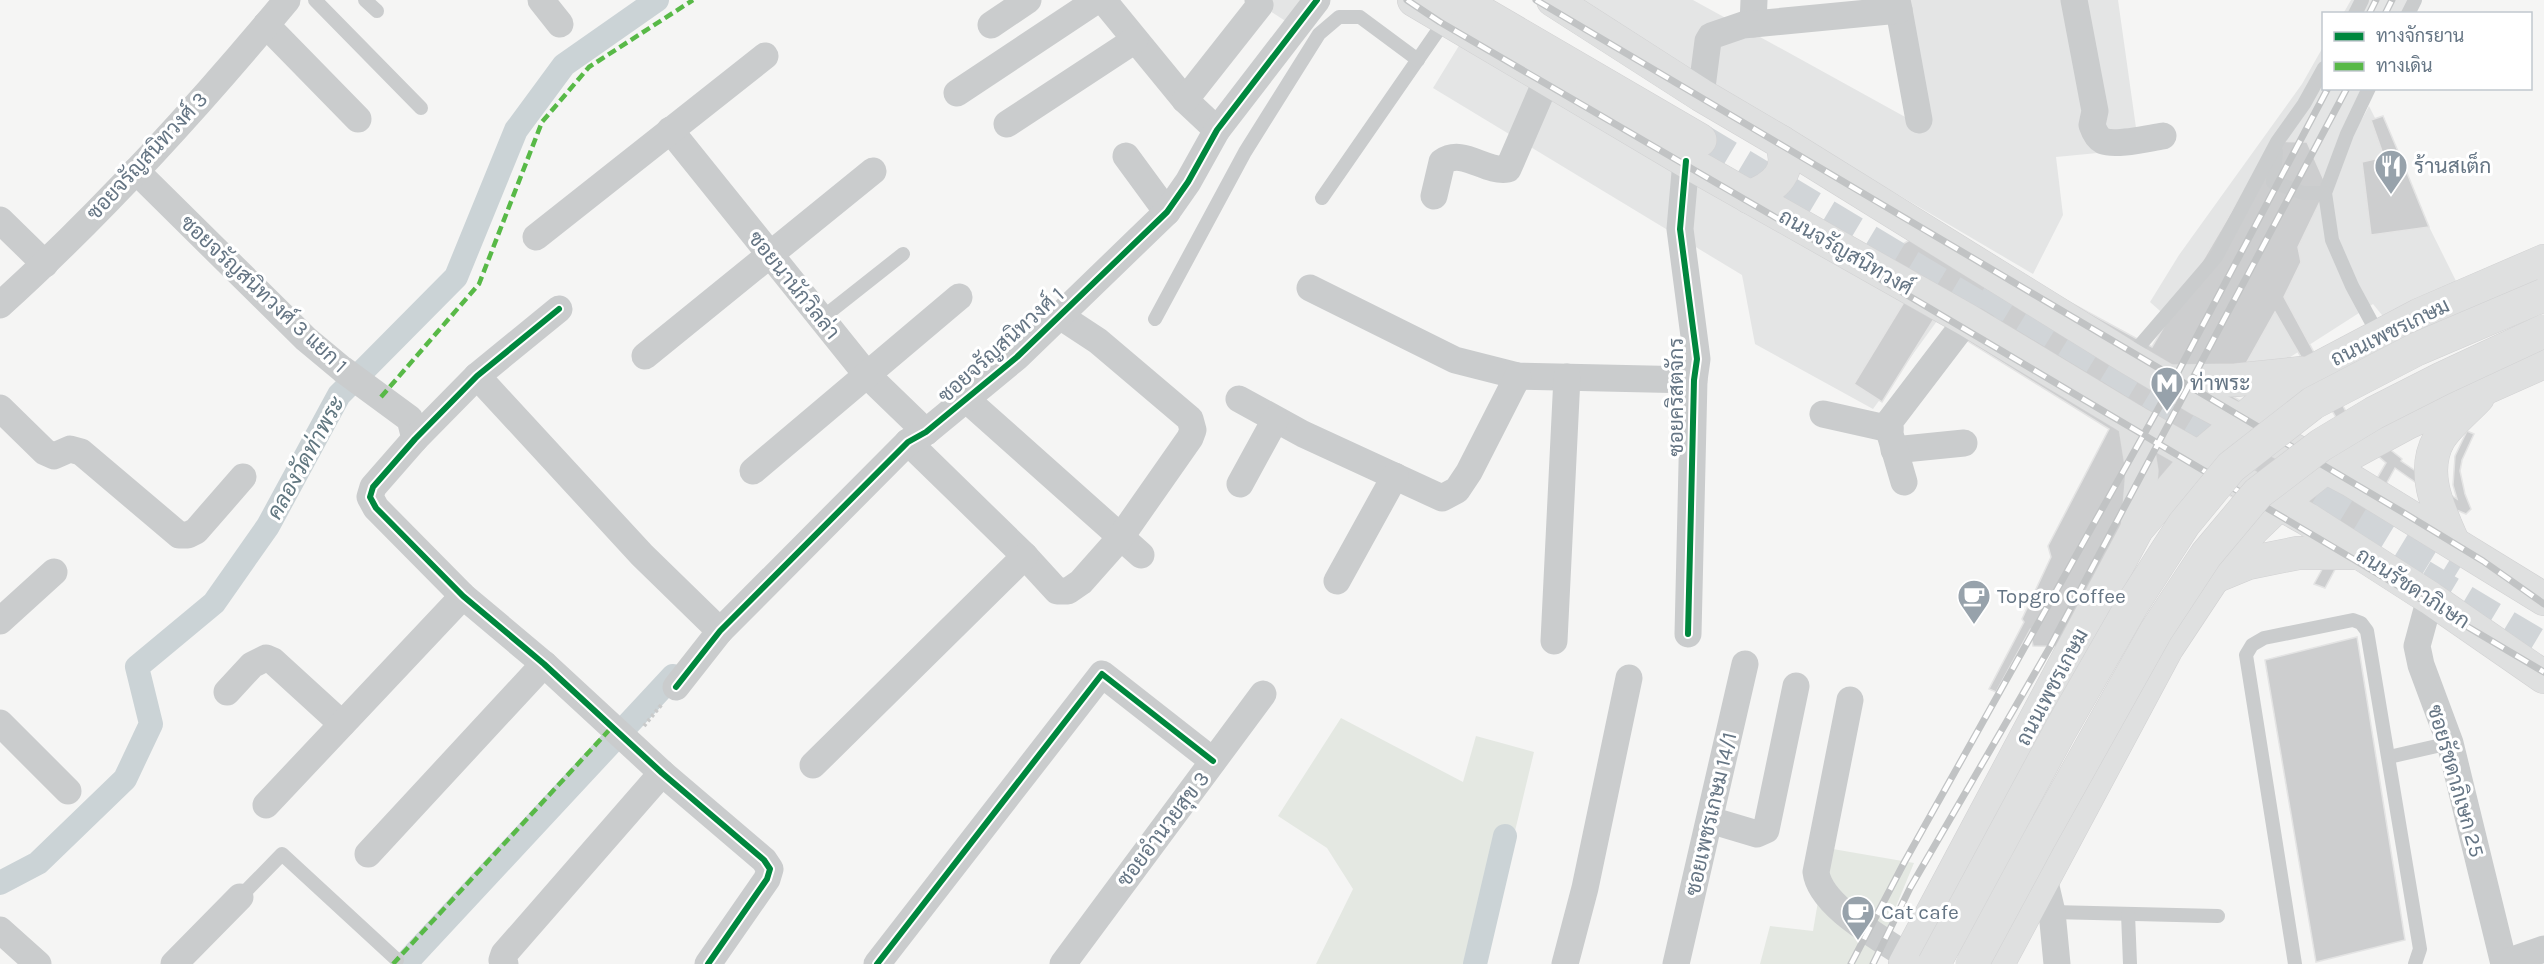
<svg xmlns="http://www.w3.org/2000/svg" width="2544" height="964" font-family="Karla,Sarabun,sans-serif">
  <rect width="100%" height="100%" fill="#f5f5f4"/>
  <g fill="#e4e5e5">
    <path d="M1253,0H1305L1287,22Z"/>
    <path d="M1567,0H1693L1907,118L1887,0H2118L2139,149L2056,157L2063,215L2033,274Z"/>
    <path d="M2351,0H2411L2406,13L2343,14Z"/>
    <path d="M1460,44L1937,321L1873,409L1755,344L1742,275L1433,88Z"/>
    <path d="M2323,47L2324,88L2374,89L2361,121L2369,106L2459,287L2386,320L2373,304L2278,365L2214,359L2150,302L2179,255L2302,84Z"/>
  </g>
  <g fill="#e4e8e2">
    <path d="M1341,718L1463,782L1476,736L1534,752L1483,964H1316L1353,889L1327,848L1278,816Z"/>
    <path d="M1827,848L1914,863L1872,964H1760L1770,926L1813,931Z"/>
  </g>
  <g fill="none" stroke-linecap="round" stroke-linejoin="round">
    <g stroke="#cbd3d6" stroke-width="24">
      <path d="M0,883L38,863L125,779L151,724L137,667L214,603L268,526L339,395L456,277L516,130L564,65L657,0"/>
      <path d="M405,964L673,676"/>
      <path d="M1475,964L1505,836"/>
    </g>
  </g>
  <g fill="#cdcecf" stroke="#e4e4e4" stroke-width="1.5" fill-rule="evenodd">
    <path d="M2383,116L2400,156L2429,227L2371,235L2362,162L2384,157L2371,120Z"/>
    <path d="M2273,141L2307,142L2327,187L2298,247L2301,262L2284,297L2349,417L2402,459L2401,461L2457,499L2453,485L2455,456L2467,431L2474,434L2462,460L2460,471L2465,494L2471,509L2466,514L2452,508L2395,468L2379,497L2377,534L2346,549L2325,588L2314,584L2336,544L2273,520L2181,468L2075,647L2033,646L2030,630L1996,692L1989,689L2024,622L2022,619L2051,557L2048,546L2109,429L1953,332L1937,314L1882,402L1854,384L1909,294L1895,284L1894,249L1922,233L1994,261L2152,347ZM2275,312L2338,421L2386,463L2369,492L2319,449L2229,394Z"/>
    <path d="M2357,637L2405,940L2316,962L2265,660Z"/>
  </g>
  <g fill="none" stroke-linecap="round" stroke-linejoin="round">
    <g stroke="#d1d5d8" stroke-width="33" stroke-dasharray="33 16" stroke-linecap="butt">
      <path d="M1700,140L2001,321"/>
      <path d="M1983,290L2455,576"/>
      <path d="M2422,576L2544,649"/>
    </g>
    <defs>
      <g id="primary">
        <path d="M1414,0L1686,161L1967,320L2134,421L2307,519L2430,598L2544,677"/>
        <path d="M1460,0L1700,140"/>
        <path d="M1553,0L1701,95L1781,142L2129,358L2200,400L2352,481L2544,599"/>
        <path d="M1749,197C1776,187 1793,171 1781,142"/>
        <path d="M2170,381L2236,380L2302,373"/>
        <path d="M2134,421L2142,471L2137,529"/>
        <path d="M2453,542C2439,510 2420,473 2439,439C2448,424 2466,410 2478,397"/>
        <path d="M2214,577L2248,563L2298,553H2359"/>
        <path d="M1905,964L2137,529L2198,458L2265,401L2309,373L2419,315L2544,261"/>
        <path d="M1998,964L2167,648L2214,577L2253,529L2279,504L2326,467L2407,423L2544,362"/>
      </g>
    </defs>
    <use href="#primary" stroke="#d1d1d2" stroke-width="34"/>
    <path stroke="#c9caca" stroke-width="4" stroke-dasharray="3 3" stroke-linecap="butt" d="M644,726L662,704"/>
    <g stroke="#cacccd" stroke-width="14">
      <path d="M315,0L421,108"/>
      <path d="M365,0L377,11"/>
      <path d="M2355,14L2362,0"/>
      <path d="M2408,14L2415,0"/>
      <path d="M2369,88L2347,134L2325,193L2332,240L2352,286L2379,336"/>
      <path d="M2276,152L2273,182L2303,193H2325"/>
      <path d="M1322,198L1446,19"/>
      <path d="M822,318L903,254"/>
      <path d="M1155,319L1245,152L1319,34L1339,17H1360L1418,60"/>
      <path d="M2129,358L2216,257L2277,142L2304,104L2324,68"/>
      <path d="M2389,757L2450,743"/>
      <path d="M240,897L282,854L397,960"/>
      <path d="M2052,912L2218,916"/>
      <path d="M2128,914L2130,964"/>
      <path d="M2295,964L2246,655L2252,645L2264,638L2353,620L2361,623L2367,631L2420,949L2415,964"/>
    </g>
    <g stroke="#cacccd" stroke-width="27">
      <path d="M541,0L560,24"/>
      <path d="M1103,0L1185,100L1217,130"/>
      <path d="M2074,0L2095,111L2092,125C2094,131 2097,138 2103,141C2116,146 2149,138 2163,136"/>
      <path d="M1899,10L1919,120"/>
      <path d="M1753,24L1754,0"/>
      <path d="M266,25L358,119"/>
      <path d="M991,25L1028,0"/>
      <path d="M957,93L1097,0"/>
      <path d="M1701,95L1708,41L1711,36L1743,25L1899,10L1897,0"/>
      <path d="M1185,100L1260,5L1258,0"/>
      <path d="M1007,124L1135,40"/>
      <path d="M670,130L867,375L926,432"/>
      <path d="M1126,156L1167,212"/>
      <path d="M1686,161L1680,229L1697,359L1694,380L1688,634"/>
      <path d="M136,171L306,339L342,369L410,419L415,439"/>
      <path d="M1434,196L1442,162C1463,147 1485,173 1508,169L1547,79"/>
      <path d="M0,220L45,264"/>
      <path d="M536,237L765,56"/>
      <path d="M1310,288L1455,360L1518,376L1694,380"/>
      <path d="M0,305C103,212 198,107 287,0"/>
      <path d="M559,309L477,376L415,439L373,487L370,497L376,508L463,596L544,664L662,773L764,860L770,869L767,879L708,964"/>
      <path d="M645,356L873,171"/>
      <path d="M477,376L642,555L720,631"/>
      <path d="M1239,399L1303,434L1442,498L1457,490L1469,472L1518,376"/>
      <path d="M967,400L1141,555"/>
      <path d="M0,408L45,452L54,456L70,449L81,452L179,535H188L196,531L243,477"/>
      <path d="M1823,414L1890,429"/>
      <path d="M908,442L1025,556L1057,591H1068L1081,582L1120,538L1190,438L1193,430L1190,419L1098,341L1060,316"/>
      <path d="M1894,450L1964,443"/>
      <path d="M753,471L959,297"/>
      <path d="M1904,482L1890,434V421L1967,320"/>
      <path d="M1240,484L1275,420"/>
      <path d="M1337,581L1395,476"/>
      <path d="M2430,598L2417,646L2421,665L2450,743L2504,964"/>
      <path d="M0,621L54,572"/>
      <path d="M1554,641L1567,377"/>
      <path d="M676,687L720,631L908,442L926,432L1017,357L1167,212L1188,182L1217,130L1317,0"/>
      <path d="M227,692L252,665L266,658L273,661L342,724"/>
      <path d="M1850,700L1816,872C1820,906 1881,938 1908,957"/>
      <path d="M0,723L68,791"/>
      <path d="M813,765L1025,556"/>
      <path d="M266,805L463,596"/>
      <path d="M1710,820L1757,834L1766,830L1796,686"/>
      <path d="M368,854L544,664"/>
      <path d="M2044,878L2052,912L2057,964"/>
      <path d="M0,930L38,964"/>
      <path d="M2504,963L2544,949"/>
      <path d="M174,964L240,897"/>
      <path d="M505,964L502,960L504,954L662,773"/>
      <path d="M877,964L1102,674L1213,761"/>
      <path d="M1063,964L1263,694"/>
      <path d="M1565,964L1585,888L1629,678"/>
      <path d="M1676,964L1745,664"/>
    </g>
    <use href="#primary" stroke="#dfe0e0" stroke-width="33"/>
    <defs>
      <g id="rail">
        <path d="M1407,0L1440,22L1816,241L2544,672"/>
        <path d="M1536,0L2404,513L2483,561L2544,604"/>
        <path d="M2369,14L2376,0"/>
        <path d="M2385,14L2392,0"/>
        <path d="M1851,964L1905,861L2167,393L2328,88"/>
        <path d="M1873,964L1910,888L2050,647L2347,88"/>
      </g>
    </defs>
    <use href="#rail" stroke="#c1c3c4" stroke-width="7"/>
    <use href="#rail" stroke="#fff" stroke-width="4.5" stroke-dasharray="14" stroke-linecap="butt"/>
    <defs>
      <g id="primary-bridge">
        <path d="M1934,964L2061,729L2132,605L2184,524L2231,467L2313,403L2417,349L2544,295"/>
        <path d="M1972,964L2039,840L2156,631L2206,555L2258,493L2321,445L2374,413L2441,379L2544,331"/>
      </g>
    </defs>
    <use href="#primary-bridge" stroke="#d1d1d2" stroke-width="34" stroke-linecap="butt"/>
    <use href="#primary-bridge" stroke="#dfe0e0" stroke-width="33"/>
    <g stroke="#58b947" stroke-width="4.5" stroke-dasharray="9 4.5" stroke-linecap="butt">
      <path d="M381,397L479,284L542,122L589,67L693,0"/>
      <path d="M393,964L612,727"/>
    </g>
    <defs>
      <g id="cycleway">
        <path d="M1686,161L1680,229L1697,359L1694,380L1688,634"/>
        <path d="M559,309L477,376L415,439L373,487L370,497L376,508L463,596L544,664L662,773L764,860L770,869L767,879L708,964"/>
        <path d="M676,687L720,631L908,442L926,432L1017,357L1167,212L1188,182L1217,130L1317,0"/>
        <path d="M877,964L1102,674L1213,761"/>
      </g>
    </defs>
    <use href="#cycleway" stroke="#fff" stroke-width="10"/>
    <use href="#cycleway" stroke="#00873e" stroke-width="6"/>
  </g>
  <defs>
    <symbol id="restaurant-pin" viewBox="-11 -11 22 30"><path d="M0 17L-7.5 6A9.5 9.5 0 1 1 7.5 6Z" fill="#97a2ab" stroke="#fff"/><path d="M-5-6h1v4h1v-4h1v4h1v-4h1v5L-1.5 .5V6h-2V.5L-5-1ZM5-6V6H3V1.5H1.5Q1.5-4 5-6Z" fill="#fff"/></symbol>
    <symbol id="metro-pin" viewBox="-11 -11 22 30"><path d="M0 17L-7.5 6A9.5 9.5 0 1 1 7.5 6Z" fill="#97a2ab" stroke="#fff"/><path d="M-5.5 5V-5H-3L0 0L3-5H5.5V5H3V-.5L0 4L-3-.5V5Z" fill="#fff"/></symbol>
    <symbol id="cafe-pin" viewBox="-11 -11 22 30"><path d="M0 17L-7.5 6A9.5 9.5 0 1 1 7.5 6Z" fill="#97a2ab" stroke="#fff"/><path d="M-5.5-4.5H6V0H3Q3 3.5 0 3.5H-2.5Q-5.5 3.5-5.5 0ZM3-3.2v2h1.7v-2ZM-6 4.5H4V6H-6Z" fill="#fff"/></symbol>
  </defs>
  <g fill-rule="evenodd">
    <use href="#restaurant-pin" x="2372" y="147" width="38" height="52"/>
    <use href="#metro-pin" x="2148" y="364" width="38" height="52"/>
    <use href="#cafe-pin" x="1955" y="577" width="38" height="52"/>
    <use href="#cafe-pin" x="1839" y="893" width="38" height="52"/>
  </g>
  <g text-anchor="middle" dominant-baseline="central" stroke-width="6" stroke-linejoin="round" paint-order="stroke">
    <g font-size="21" fill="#657584" stroke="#fff">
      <text transform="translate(147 156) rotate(-47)">ซอยจรัญสนิทวงศ์ 3</text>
      <text transform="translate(1846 252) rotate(30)">ถนนจรัญสนิทวงศ์</text>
      <text transform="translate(794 285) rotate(51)">ซอยนานักวิลล่า</text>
      <text transform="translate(264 294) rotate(43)">ซอยจรัญสนิทวงศ์ 3 แยก 1</text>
      <text transform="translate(2390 332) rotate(-26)">ถนนเพชรเกษม</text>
      <text transform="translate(1001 345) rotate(-42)">ซอยจรัญสนิทวงศ์ 1</text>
      <text transform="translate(1676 397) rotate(-90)">ซอยคริสตจักร</text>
      <text transform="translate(2413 588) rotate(33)">ถนนรัชดาภิเษก</text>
      <text transform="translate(2052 687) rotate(-62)">ถนนเพชรเกษม</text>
      <text transform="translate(2456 781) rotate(74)">ซอยรัชดาภิเษก 25</text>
      <text transform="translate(1711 814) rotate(-77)">ซอยเพชรเกษม 14/1</text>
      <text transform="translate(1163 829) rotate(-53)">ซอยอำนวยสุข 3</text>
    </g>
    <g font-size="21" fill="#657584" stroke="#fff" text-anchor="start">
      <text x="2414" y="166">ร้านสเต็ก</text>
      <text x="2190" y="383">ท่าพระ</text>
      <text x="1997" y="596">Topgro Coffee</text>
      <text x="1881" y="912">Cat cafe</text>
    </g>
    <g font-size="22" font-style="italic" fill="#617780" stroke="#fff">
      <text transform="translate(306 458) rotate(-61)">คลองวัดท่าพระ</text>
    </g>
  </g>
  <rect x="2322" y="12" width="210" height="78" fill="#ffffff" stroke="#c1c8ce" stroke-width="1.5"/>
  <rect x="2334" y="32" width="30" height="9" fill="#00873e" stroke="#c1c8ce" stroke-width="1.5"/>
  <text x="2376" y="42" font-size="18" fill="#657584">ทางจักรยาน</text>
  <rect x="2334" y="62" width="30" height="9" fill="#58b947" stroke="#c1c8ce" stroke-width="1.5"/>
  <text x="2376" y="72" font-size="18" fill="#657584">ทางเดิน</text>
</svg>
